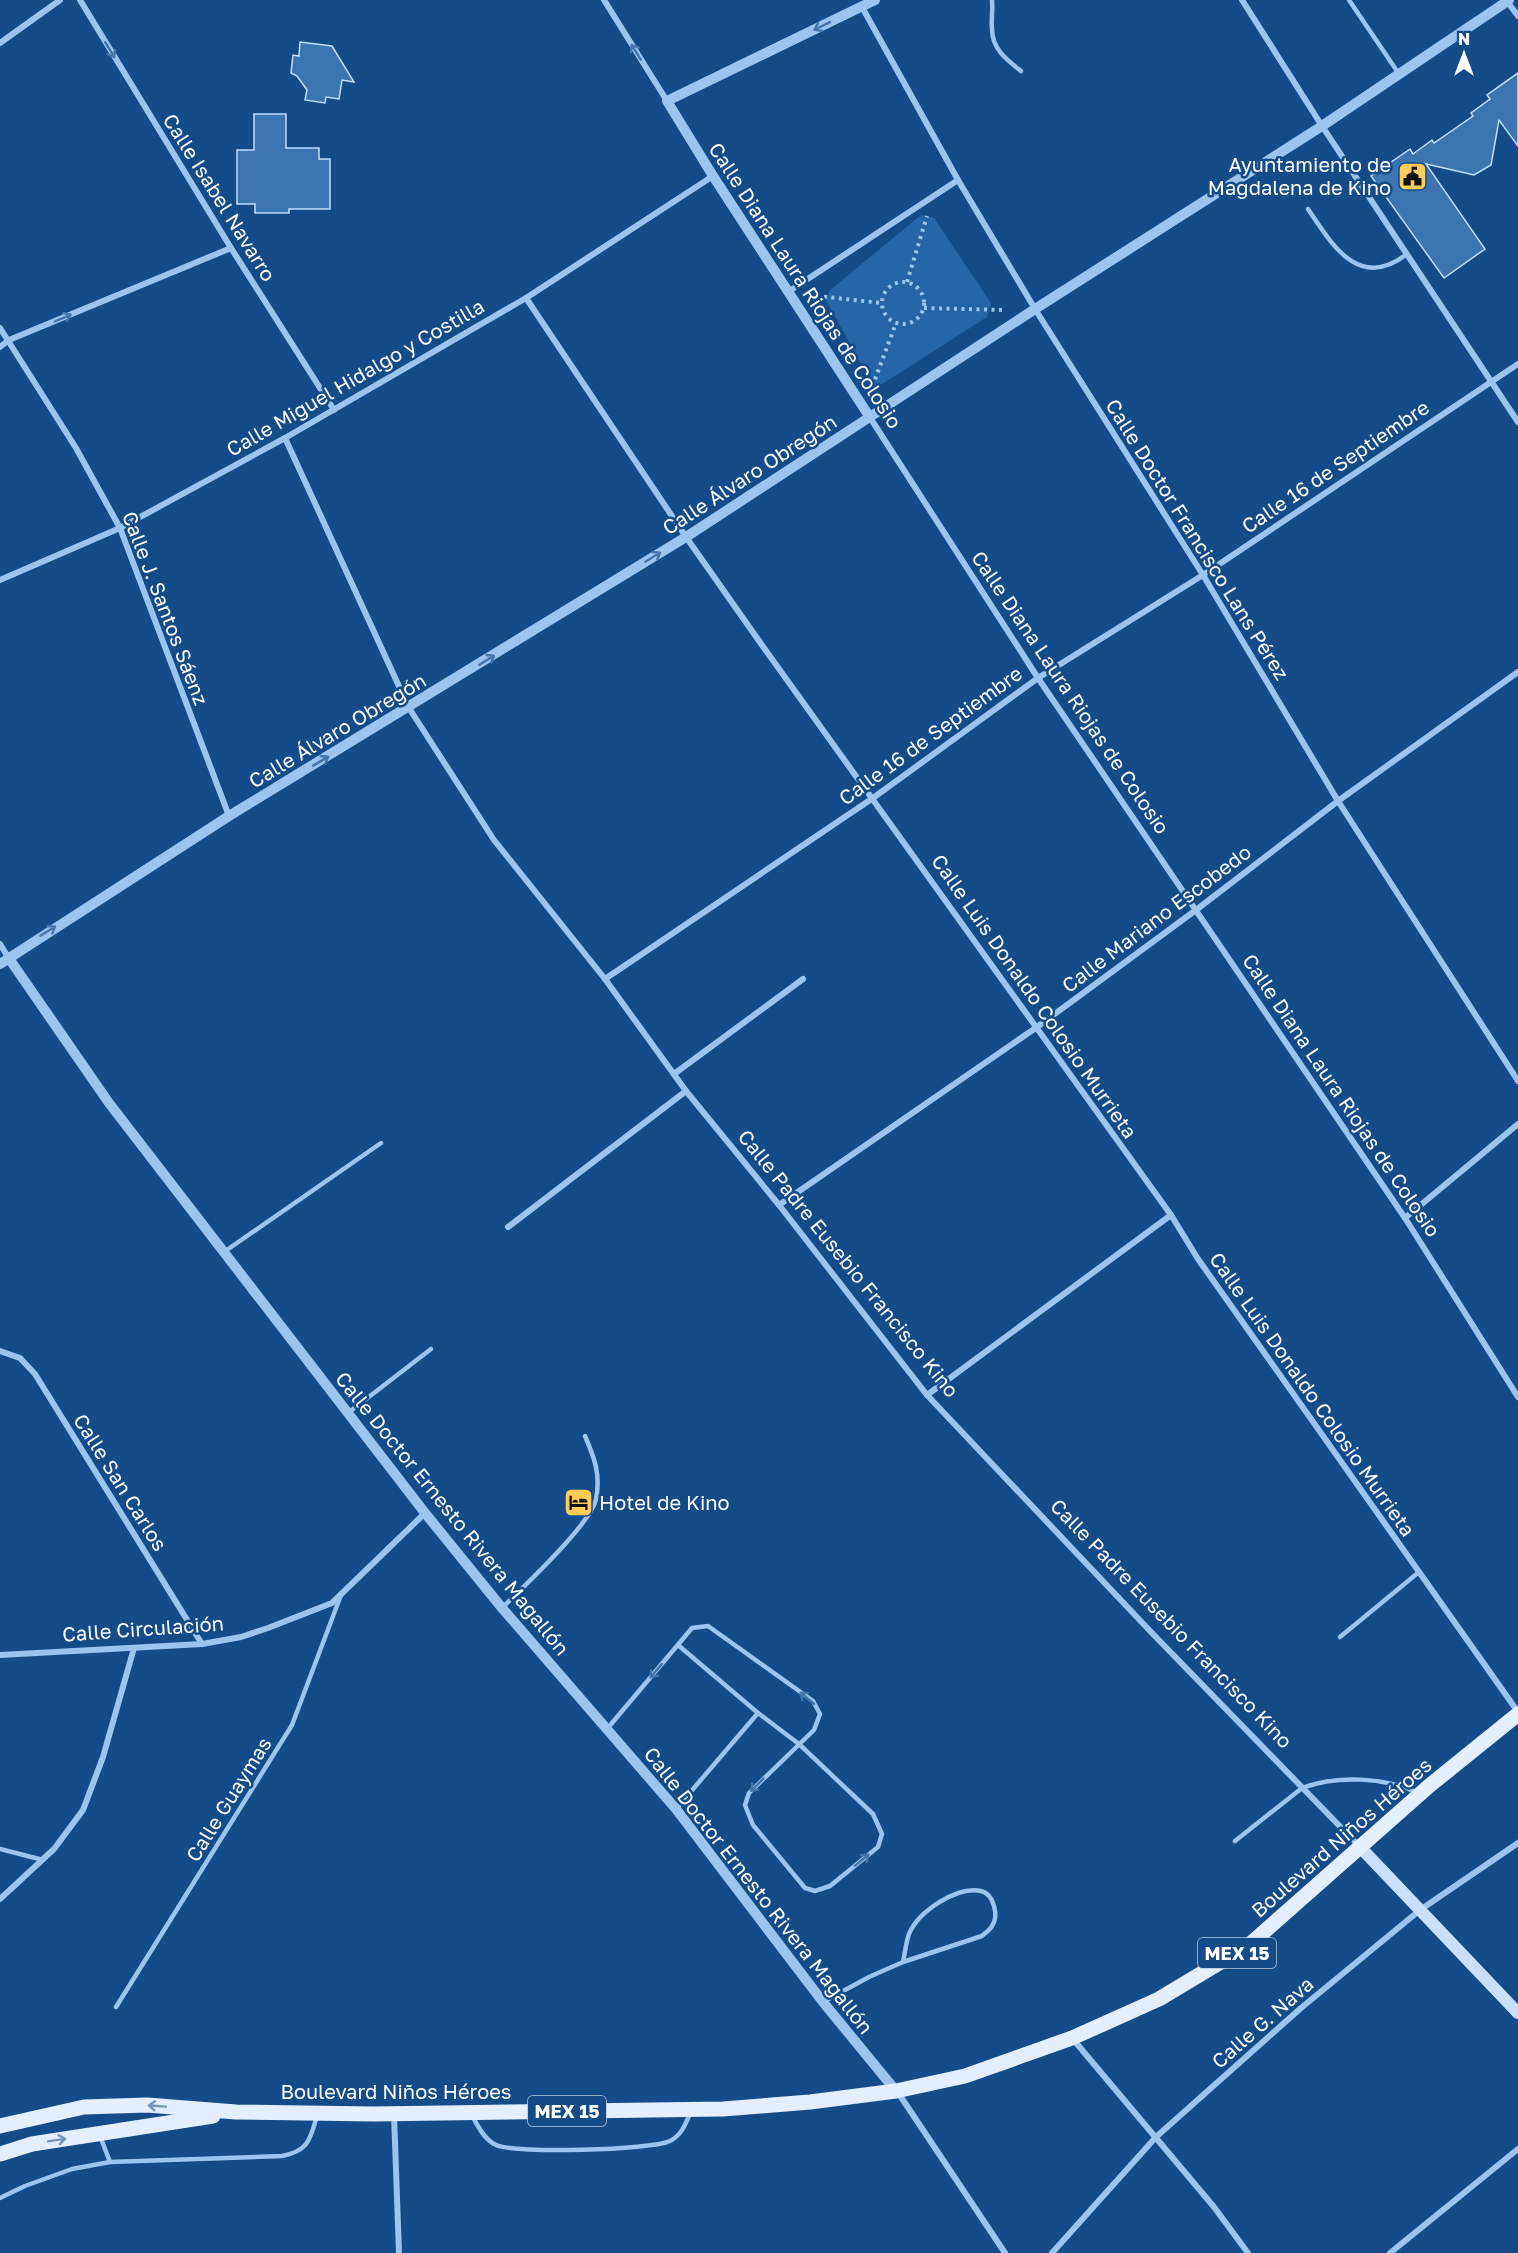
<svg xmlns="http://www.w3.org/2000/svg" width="1518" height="2253" font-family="'Golos Text',sans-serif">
  <rect width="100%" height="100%" fill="#154b89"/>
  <path fill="#2765a8" d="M921,215L934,218L991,303L987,317L879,386L869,379L826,300L829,291Z"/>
  <g fill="#3d75b2" stroke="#c1ddfb" stroke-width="1.5">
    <path d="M300,42L332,46L354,82L342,80L339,99L326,97L325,103L305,100L307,90L297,76L291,73L293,55L299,56Z"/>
    <path d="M1518,73V146L1499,120L1491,165L1474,175L1426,164L1485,249L1444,278L1371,176L1410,149L1413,154L1432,140L1434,143L1473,116L1471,113L1490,99L1487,95Z"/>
    <path d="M254,114H286V148H319V159H330V209H289V213H255V204H237V150H254Z"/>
  </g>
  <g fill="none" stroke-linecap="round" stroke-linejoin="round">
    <g stroke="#9bc4ef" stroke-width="4" stroke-dasharray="3 4.5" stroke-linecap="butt">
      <circle cx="903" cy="303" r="21"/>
      <path d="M907,282L927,216"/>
      <path d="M809,295L881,303"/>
      <path d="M924,308L1004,310"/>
      <path d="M872,394L874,382L896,323"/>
    </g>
    <g stroke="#9bc4ef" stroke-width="4.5">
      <path d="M992,0C993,10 991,19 992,29C992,49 1007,60 1021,71"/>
      <path d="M1349,0L1399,74"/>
      <path d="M1308,209C1333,246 1359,291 1407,254"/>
      <path d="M224,1252L381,1143"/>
      <path d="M348,1413L431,1349"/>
      <path d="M502,1608C523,1587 591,1524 596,1499C601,1474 594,1457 585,1436"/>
      <path d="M1340,1637L1419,1572"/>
      <path d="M607,1729L692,1628L708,1626L813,1701L820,1714L814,1730L749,1793L745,1805L753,1825L805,1888L815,1891L830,1886L878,1847L882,1834L873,1814L799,1744L758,1713L678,1645"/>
      <path d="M676,1809L758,1713"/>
      <path d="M1235,1841L1302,1788C1337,1775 1384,1777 1418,1793"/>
      <path d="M0,1849L43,1860"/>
      <path d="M823,2002L869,1977L903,1962L982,1936C985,1933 990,1930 992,1926C999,1916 994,1894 981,1891C956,1886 918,1912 909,1934C906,1942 905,1953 903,1962"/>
      <path d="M116,2007L292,1725L341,1595"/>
      <path d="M473,2117C478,2127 485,2140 496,2145C514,2154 651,2150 670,2141C682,2135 686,2123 691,2111"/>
      <path d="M100,2136L110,2162"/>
      <path d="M0,2198L25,2186L72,2169L110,2162L282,2156C309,2151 310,2139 317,2116"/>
    </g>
    <g stroke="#9bc4ef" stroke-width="6">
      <path d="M80,0L231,248L334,410"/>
      <path d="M604,0L667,101"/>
      <path d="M1242,0L1322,126L1518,422"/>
      <path d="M1506,0L1518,16"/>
      <path d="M862,7L958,180L1035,309L1203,575L1338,801L1518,1081"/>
      <path d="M0,43L60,0"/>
      <path d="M788,292L958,180"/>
      <path d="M526,298L686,537L764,648L1171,1215L1198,1259L1518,1712"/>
      <path d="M0,328L76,448L120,528L229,816"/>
      <path d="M0,347L9,340L231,248"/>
      <path d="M869,416L1038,678L1405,1218L1518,1397"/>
      <path d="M285,438L409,708L494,840L605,979L686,1091L779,1205L927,1395L1151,1632L1360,1847"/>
      <path d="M0,580L120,528L285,438L526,298L713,176"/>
      <path d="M0,944L8,957"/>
      <path d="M605,979L873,798L1038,678L1203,575L1518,364"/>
      <path d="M674,1074L803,979"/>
      <path d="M779,1205L1037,1027L1196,910L1338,801L1518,672"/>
      <path d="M1405,1218L1518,1124"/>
      <path d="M508,1227L686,1091"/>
      <path d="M0,1351L20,1358L35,1374L202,1644"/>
      <path d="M927,1395L1171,1215"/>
      <path d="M0,1655L202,1644L241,1637L268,1628L332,1603L425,1513"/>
      <path d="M0,1899L54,1849L83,1810L103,1757L134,1648"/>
      <path d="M1072,2038L1214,2207L1248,2253"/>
      <path d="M897,2091L1005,2253"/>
      <path d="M394,2114L399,2253"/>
      <path d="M1052,2253L1156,2137L1301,2008L1420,1910L1518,1843"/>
      <path d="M1390,2253L1518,2149"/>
    </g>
    <g stroke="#9bc4ef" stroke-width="10">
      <path d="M869,416L713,176L667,101L875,0"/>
      <path d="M8,957L109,1103L425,1513L502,1608L676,1809L823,2002L896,2091"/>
      <path d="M0,964L229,816L686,537L1035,309L1322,126L1509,0"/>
    </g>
    <path stroke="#c9e0fa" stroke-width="12" d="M1361,1848L1518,2013"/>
    <g stroke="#e3efff" stroke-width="15">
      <path d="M0,2126L84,2107L147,2105L236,2112L374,2114L723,2109L810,2102L896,2091L965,2076L1072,2038L1159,1999L1249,1945L1429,1786L1518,1714"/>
      <path d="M0,2154L32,2144L213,2116"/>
    </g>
  </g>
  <defs><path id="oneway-shaft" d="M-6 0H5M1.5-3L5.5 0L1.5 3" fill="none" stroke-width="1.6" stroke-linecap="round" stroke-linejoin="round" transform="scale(1.5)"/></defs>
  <g stroke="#4475ad">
    <use href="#oneway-shaft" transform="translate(822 26) rotate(154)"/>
    <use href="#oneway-shaft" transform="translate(110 50) rotate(59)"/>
    <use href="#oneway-shaft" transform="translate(636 52) rotate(-122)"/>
    <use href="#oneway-shaft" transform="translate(63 318) rotate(-23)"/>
    <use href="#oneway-shaft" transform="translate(653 557) rotate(-32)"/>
    <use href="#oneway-shaft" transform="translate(487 660) rotate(-32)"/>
    <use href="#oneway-shaft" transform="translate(321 761) rotate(-31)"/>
    <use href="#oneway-shaft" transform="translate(48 931) rotate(-32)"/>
    <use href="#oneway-shaft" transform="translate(656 1671) rotate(130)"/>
    <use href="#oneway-shaft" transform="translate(807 1698) rotate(-140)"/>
    <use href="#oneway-shaft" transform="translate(757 1785) rotate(135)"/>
    <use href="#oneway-shaft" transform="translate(862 1860) rotate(-39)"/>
  </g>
  <g stroke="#7295be">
    <use href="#oneway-shaft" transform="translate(157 2106) rotate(-176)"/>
    <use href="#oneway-shaft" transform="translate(57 2140) rotate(-9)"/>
  </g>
  <defs>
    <symbol id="civic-square" viewBox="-11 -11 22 22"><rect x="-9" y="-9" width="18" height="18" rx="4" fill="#ffcb59" stroke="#154b89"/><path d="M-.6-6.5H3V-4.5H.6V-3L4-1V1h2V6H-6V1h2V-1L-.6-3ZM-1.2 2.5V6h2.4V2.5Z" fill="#111"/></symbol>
    <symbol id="hotel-square" viewBox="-11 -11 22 22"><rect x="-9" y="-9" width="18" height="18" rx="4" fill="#ffcb59" stroke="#154b89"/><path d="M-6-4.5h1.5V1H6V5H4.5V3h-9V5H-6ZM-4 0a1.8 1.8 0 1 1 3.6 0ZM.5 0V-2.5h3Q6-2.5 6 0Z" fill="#111"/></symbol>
  </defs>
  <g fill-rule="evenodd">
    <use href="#civic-square" x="1396" y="160" width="33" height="33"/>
    <use href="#hotel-square" x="562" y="1486" width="33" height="33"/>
  </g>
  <g text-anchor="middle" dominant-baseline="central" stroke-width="5" stroke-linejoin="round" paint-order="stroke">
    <g fill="#154b89" stroke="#b9c9dc" stroke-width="1.5">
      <rect x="1198" y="1938" width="78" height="30" rx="4.5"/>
      <rect x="528" y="2096" width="78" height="30" rx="4.5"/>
    </g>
    <g font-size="18" font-weight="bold" fill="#fff">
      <text x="1237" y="1953">MEX 15</text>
      <text x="567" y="2111">MEX 15</text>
    </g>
    <g font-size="20" fill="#fff" stroke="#154b89" text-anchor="end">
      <text x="1391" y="164">Ayuntamiento de<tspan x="1391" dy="23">Magdalena de Kino</tspan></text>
      <text x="599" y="1502" text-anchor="start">Hotel de Kino</text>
    </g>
    <g font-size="20" fill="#fff" stroke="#154b89">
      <text transform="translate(220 197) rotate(58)">Calle Isabel Navarro</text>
      <text transform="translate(806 285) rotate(57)">Calle Diana Laura Riojas de Colosio</text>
      <text transform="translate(355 377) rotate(-30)">Calle Miguel Hidalgo y Costilla</text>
      <text transform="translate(1335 466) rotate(-34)">Calle 16 de Septiembre</text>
      <text transform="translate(749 474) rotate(-33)">Calle Álvaro Obregón</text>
      <text transform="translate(1198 539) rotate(58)">Calle Doctor Francisco Lans Pérez</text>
      <text transform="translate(166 608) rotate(69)">Calle J. Santos Sáenz</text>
      <text transform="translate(1071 692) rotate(56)">Calle Diana Laura Riojas de Colosio</text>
      <text transform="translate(337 730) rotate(-31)">Calle Álvaro Obregón</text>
      <text transform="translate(930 735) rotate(-36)">Calle 16 de Septiembre</text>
      <text transform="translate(1156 918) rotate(-37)">Calle Mariano Escobedo</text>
      <text transform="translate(1035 996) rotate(55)">Calle Luis Donaldo Colosio Murrieta</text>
      <text transform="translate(1342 1095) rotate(56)">Calle Diana Laura Riojas de Colosio</text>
      <text transform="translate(849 1263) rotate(51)">Calle Padre Eusebio Francisco Kino</text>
      <text transform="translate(1313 1394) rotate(55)">Calle Luis Donaldo Colosio Murrieta</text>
      <text transform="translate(121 1482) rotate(58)">Calle San Carlos</text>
      <text transform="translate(453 1513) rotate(51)">Calle Doctor Ernesto Rivera Magallón</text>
      <text transform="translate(1172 1623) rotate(46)">Calle Padre Eusebio Francisco Kino</text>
      <text transform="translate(143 1628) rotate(-4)">Calle Circulación</text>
      <text transform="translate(228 1799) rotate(-58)">Calle Guaymas</text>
      <text transform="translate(1341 1837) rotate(-41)">Boulevard Niños Héroes</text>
      <text transform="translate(759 1890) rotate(52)">Calle Doctor Ernesto Rivera Magallón</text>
      <text transform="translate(1262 2022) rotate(-41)">Calle G. Nava</text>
      <text x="396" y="2091">Boulevard Niños Héroes</text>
    </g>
  </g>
  <g transform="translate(1464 54)" stroke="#154b89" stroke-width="4.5" paint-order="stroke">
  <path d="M0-4.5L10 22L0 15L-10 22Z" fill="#ffffff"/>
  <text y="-9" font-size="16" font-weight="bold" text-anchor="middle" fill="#ffffff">N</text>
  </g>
</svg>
